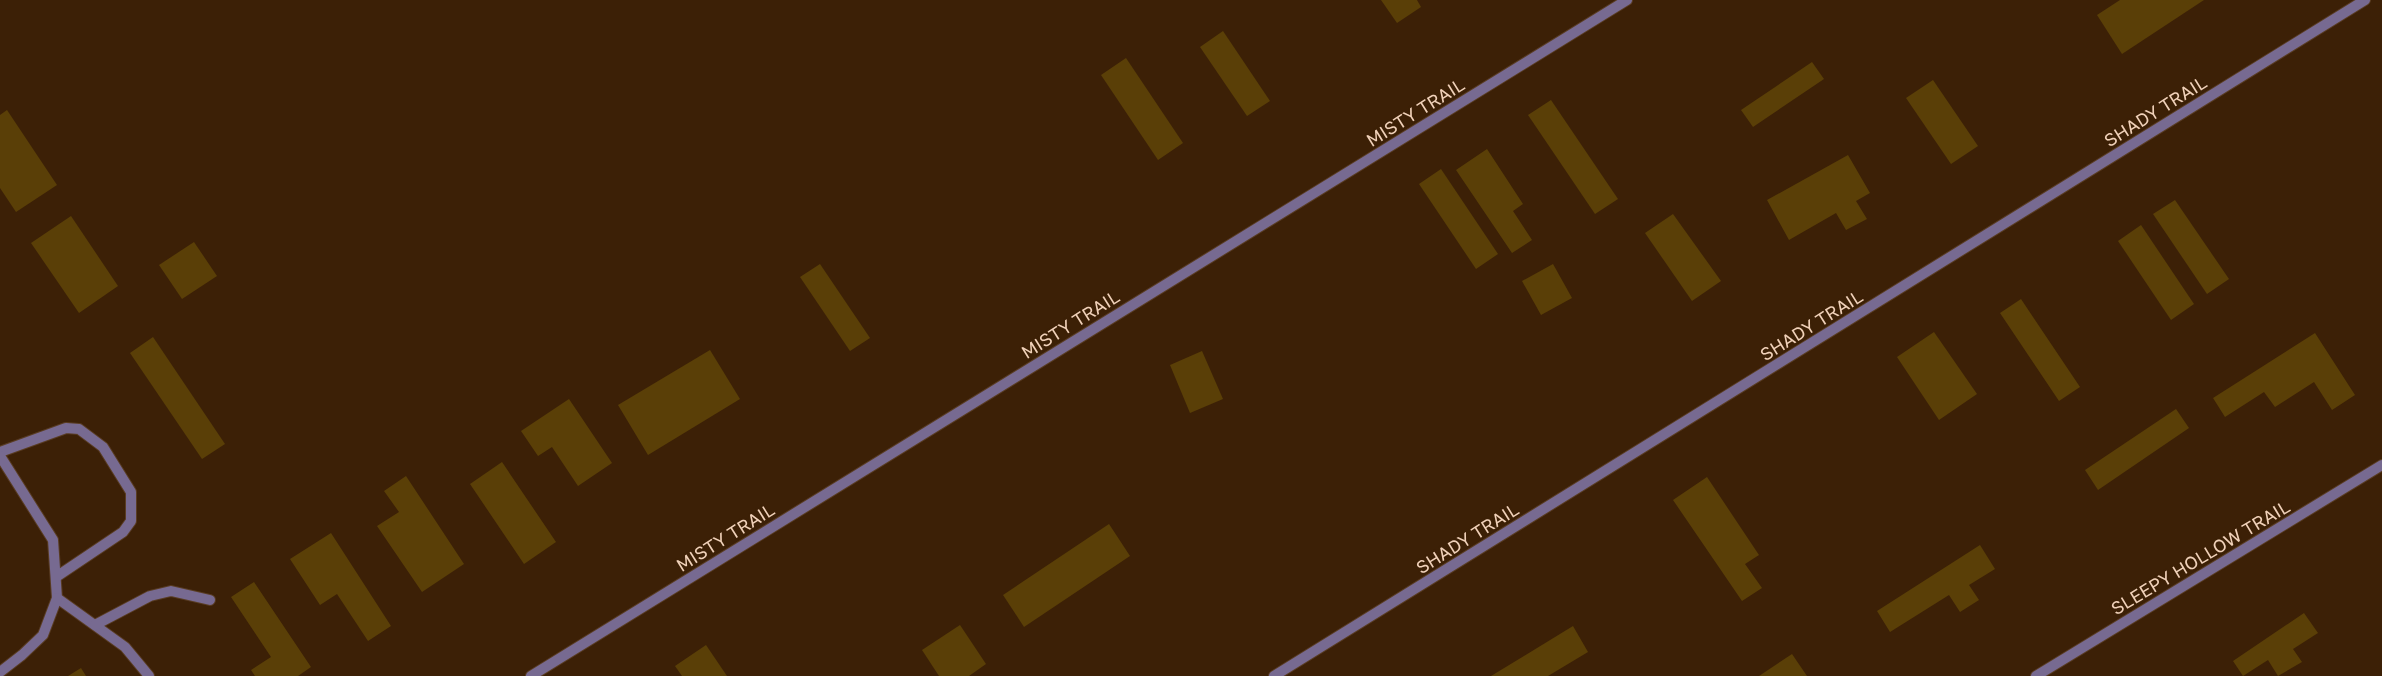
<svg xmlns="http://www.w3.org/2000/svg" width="2382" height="676" font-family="'Golos Text',sans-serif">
  <rect width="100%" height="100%" fill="#3c2006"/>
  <g fill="#5a3f07">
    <path d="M1381,0H1417L1421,7L1397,23Z"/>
    <path d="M2120,0H2204L2122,54L2097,15Z"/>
    <path d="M1223,31L1270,101L1247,116L1200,47Z"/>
    <path d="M1126,58L1183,143L1158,160L1101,75Z"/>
    <path d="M1812,62L1824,79L1753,127L1741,110Z"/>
    <path d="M1933,80L1978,146L1951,164L1906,98Z"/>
    <path d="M1551,100L1618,199L1595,214L1528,115Z"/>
    <path d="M7,110L57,185L16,212L0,188V115Z"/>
    <path d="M1487,149L1523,204L1513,211L1532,240L1512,253L1456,170Z"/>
    <path d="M1848,155L1870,193L1856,201L1867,219L1846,230L1836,213L1789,240L1767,200Z"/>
    <path d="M1441,169L1498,254L1476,269L1419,184Z"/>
    <path d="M2175,200L2229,279L2207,294L2153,214Z"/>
    <path d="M1673,214L1721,281L1692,301L1645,233Z"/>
    <path d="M71,216L118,286L79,313L31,243Z"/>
    <path d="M2141,225L2194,304L2171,320L2118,241Z"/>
    <path d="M194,242L217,276L182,299L159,265Z"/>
    <path d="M820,264L870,338L850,351L800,277Z"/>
    <path d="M1553,264L1572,298L1541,315L1522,281Z"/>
    <path d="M2021,299L2080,387L2059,401L2000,313Z"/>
    <path d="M1934,332L1977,394L1939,420L1897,357Z"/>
    <path d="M2315,333L2355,395L2332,410L2314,382L2275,407L2264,392L2225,417L2213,398Z"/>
    <path d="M153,337L225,444L202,459L130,353Z"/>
    <path d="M710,350L740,399L648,455L618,405Z"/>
    <path d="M1202,351L1223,399L1190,413L1170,365Z"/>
    <path d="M569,399L612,463L578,486L552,447L538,456L521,431Z"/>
    <path d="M2176,409L2189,428L2098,490L2085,470Z"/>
    <path d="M502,462L556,542L524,564L470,484Z"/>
    <path d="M406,476L464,564L422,592L377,526L399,512L384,491Z"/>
    <path d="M1707,477L1759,555L1745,564L1762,588L1742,601L1673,500Z"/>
    <path d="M1109,524L1130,556L1024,627L1003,595Z"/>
    <path d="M331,533L391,626L368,641L337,594L320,605L290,559Z"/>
    <path d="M1980,545L1995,569L1969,585L1979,600L1960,612L1949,595L1890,632L1877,611Z"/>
    <path d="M254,582L311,667L298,676H255L251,670L271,657L231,597Z"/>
    <path d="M2304,613L2318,633L2293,649L2302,662L2278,676L2268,660L2243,676L2233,661Z"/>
    <path d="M960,625L986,664L969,676H939L922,650Z"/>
    <path d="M1573,626L1588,652L1548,676H1491Z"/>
    <path d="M706,645L727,676H682L675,666Z"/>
    <path d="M1792,654L1807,676H1759Z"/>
    <path d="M81,668L86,676H68Z"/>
  </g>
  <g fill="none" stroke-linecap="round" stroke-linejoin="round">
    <defs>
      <g id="street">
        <path d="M0,452L66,428L79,429L103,447L131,492V521L123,532L56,577"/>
        <path d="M0,456L53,540L57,598L125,647L149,676"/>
        <path d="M95,625L150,596L171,591L210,600"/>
        <path d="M0,672L22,655L43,635L57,598"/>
        <path d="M531,676L1627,0"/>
        <path d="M1274,676L2365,0"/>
        <path d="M2036,676L2382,465"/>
      </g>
    </defs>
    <use href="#street" stroke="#593c23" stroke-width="12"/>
    <use href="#street" stroke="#776a91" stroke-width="10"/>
  </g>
  <g text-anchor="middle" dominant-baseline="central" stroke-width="4" stroke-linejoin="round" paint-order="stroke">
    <g font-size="18" fill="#f0d1b9" stroke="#3c2006">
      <text transform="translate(2155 111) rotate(-32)">SHADY TRAIL</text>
      <text transform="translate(1415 112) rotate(-32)">MISTY TRAIL</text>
      <text transform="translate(1070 324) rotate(-32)">MISTY TRAIL</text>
      <text transform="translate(1811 325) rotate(-32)">SHADY TRAIL</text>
      <text transform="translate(725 537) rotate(-32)">MISTY TRAIL</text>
      <text transform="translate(1467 538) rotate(-32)">SHADY TRAIL</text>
      <text transform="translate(2200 557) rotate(-31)">SLEEPY HOLLOW TRAIL</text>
    </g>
  </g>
</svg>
